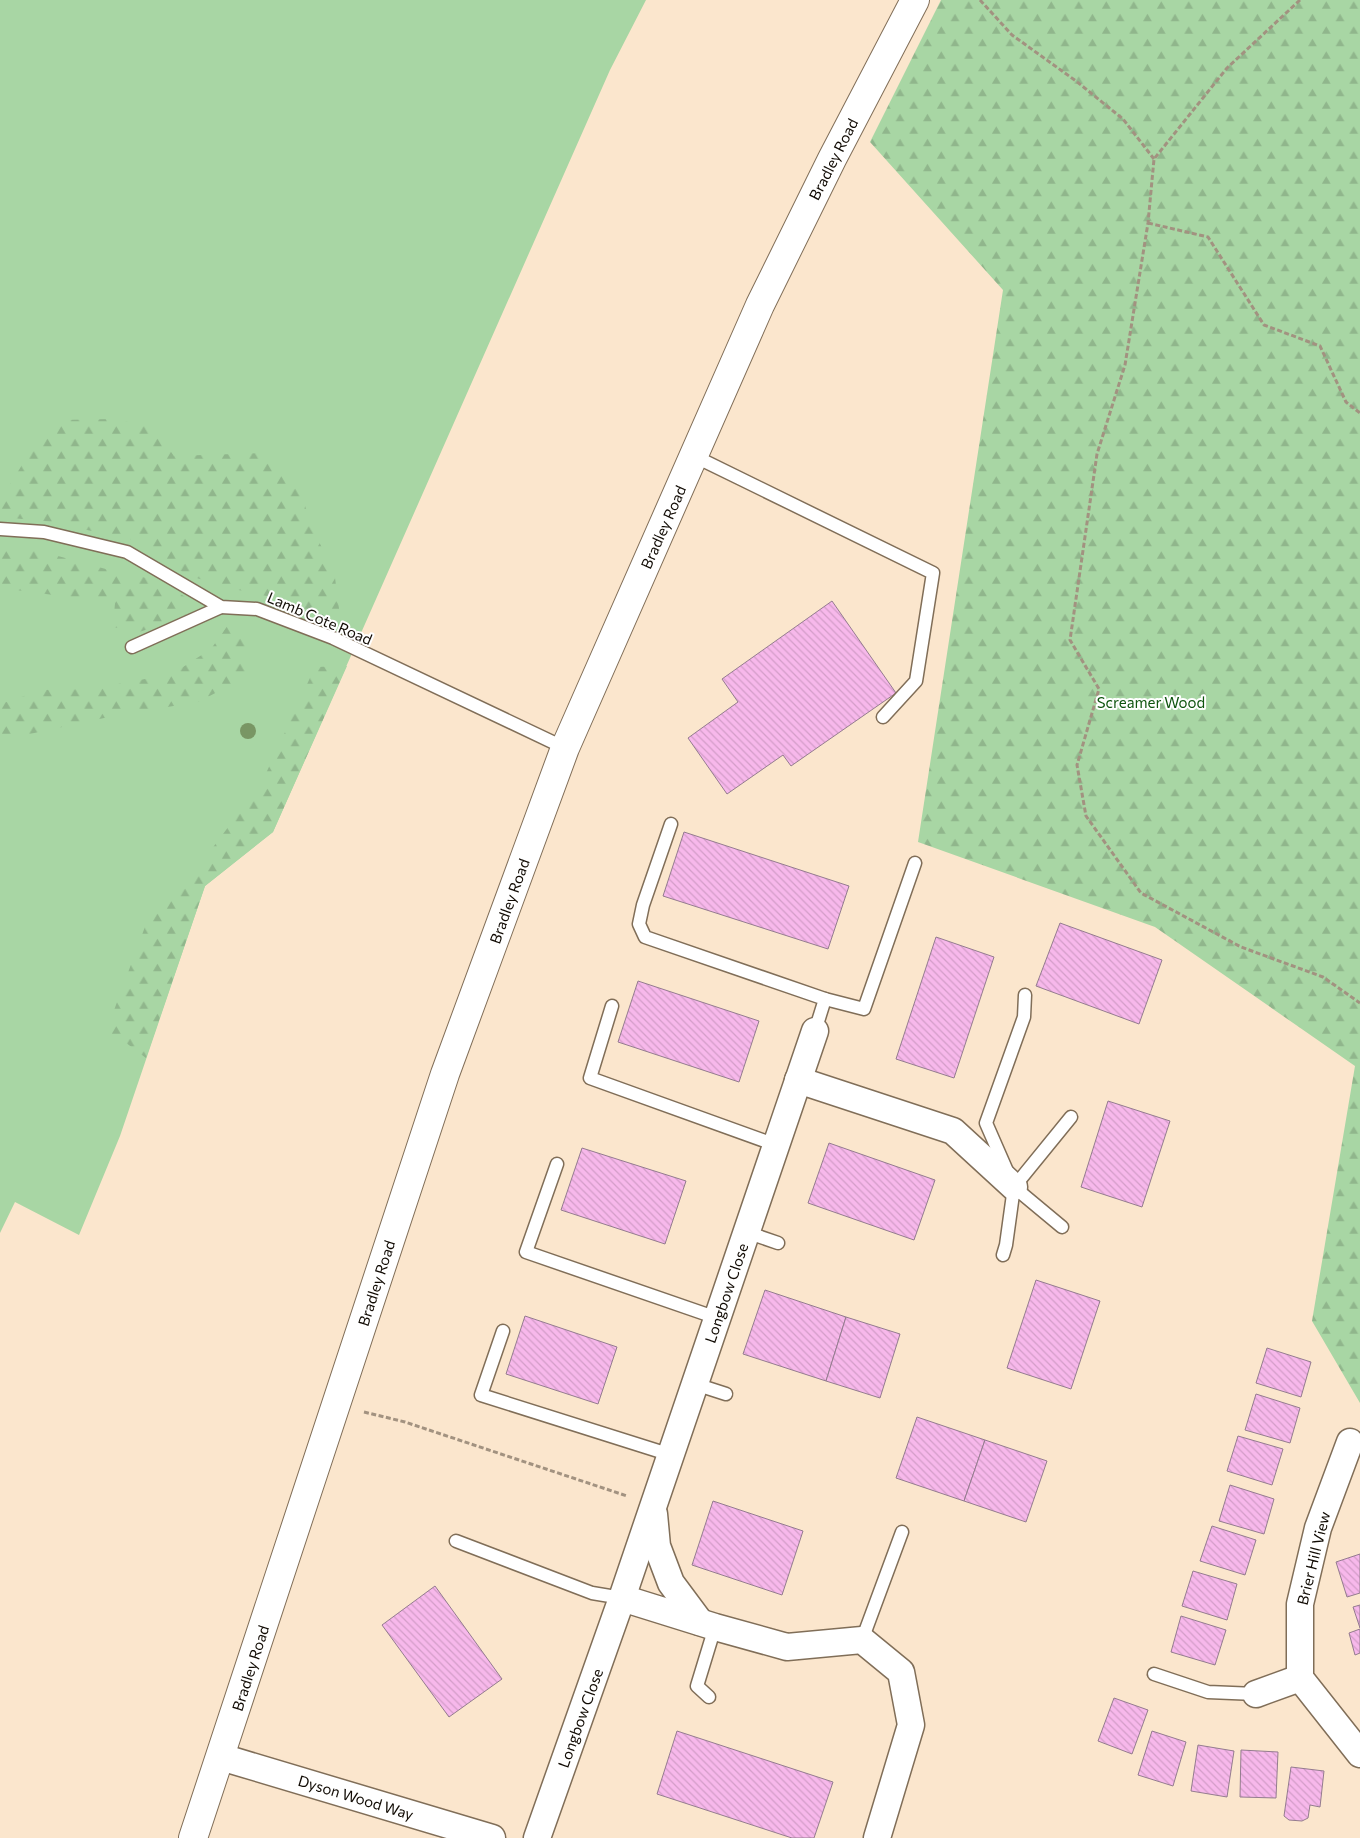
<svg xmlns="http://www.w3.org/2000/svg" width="1360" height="1838" font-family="Commissioner,sans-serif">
  <defs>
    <pattern id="forest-firs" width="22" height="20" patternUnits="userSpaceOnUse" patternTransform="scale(1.25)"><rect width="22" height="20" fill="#a8d6a4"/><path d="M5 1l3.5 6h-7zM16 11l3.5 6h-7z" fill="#90b68c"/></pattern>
    <pattern id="building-back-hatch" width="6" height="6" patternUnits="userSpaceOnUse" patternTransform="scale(1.25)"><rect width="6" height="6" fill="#f7b8eb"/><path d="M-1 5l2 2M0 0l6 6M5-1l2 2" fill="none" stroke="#d39dc8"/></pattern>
  </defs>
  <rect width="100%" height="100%" fill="#fbe6cd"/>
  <path fill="#a8d6a4" d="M0,0H646L610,70L273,832L205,886L120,1136L79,1235L15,1202L0,1233Z"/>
  <g fill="url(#forest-firs)">
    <path d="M941,0H1360V1403L1312,1321L1355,1066L1155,927L918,842L1003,290L870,142Z"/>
    <path d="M113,419L153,427L174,456L262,453L300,488L312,529L334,570L341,624L299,615L271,597L229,588L187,575L134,540L45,521L0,517V501L25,460L60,420Z"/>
    <path d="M0,546L36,550L113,571L152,579L193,601L195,617L175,612L164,624L139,632L113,627L115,603L0,588Z"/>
    <path d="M228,625L248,640L250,675L198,702L118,715L25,735L0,746V704L42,690L91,689L172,674L211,649Z"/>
    <path d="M347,666L273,832L205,886L146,1058L117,1036L99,1039L113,1013L149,916L202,862L262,782L315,667Z"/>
  </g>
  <g fill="url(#building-back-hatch)" stroke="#947c8f">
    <path d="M832,601L896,693L791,766L783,755L727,794L688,738L738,702L722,679Z"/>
    <path d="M684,832L849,886L828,949L663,896Z"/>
    <path d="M1060,923L1162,960L1139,1024L1036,986Z"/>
    <path d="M936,937L994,957L954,1078L896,1059Z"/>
    <path d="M638,981L759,1021L739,1082L618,1042Z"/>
    <path d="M1108,1101L1170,1121L1142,1207L1081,1187Z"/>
    <path d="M829,1143L935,1180L914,1240L808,1203Z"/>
    <path d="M582,1148L686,1181L665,1244L561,1210Z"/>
    <path d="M1036,1280L1100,1301L1071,1389L1007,1368Z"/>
    <path d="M765,1290L846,1317L826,1381L743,1354Z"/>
    <path d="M525,1316L617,1347L598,1404L506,1374Z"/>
    <path d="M846,1317L900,1334L880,1398L826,1381Z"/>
    <path d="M1267,1348L1311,1362L1301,1397L1256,1383Z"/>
    <path d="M1256,1394L1300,1408L1290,1443L1245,1430Z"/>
    <path d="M917,1417L985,1440L964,1501L896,1478Z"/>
    <path d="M1238,1436L1283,1449L1272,1485L1227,1471Z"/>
    <path d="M985,1440L1047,1461L1026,1522L964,1501Z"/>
    <path d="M1230,1485L1274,1499L1264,1534L1219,1521Z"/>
    <path d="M713,1501L803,1531L782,1595L692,1565Z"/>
    <path d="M1212,1526L1256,1540L1245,1575L1200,1561Z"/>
    <path d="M1360,1554V1593L1347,1597L1336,1562Z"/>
    <path d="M1193,1571L1237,1584L1227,1620L1182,1606Z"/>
    <path d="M435,1586L502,1679L449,1717L382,1625Z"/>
    <path d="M1360,1605V1628L1353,1607Z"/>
    <path d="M1181,1616L1226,1630L1215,1665L1171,1652Z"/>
    <path d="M1360,1629V1653L1355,1655L1349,1633Z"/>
    <path d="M1114,1698L1148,1710L1132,1754L1098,1741Z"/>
    <path d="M677,1731L833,1782L814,1838H792L657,1794Z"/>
    <path d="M1152,1731L1186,1742L1173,1786L1138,1775Z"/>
    <path d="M1198,1745L1234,1751L1227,1797L1191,1791Z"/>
    <path d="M1241,1750L1278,1752L1276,1798L1240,1797Z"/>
    <path d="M1291,1767L1324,1771L1320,1807L1310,1805L1308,1818L1302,1821L1289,1820L1284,1816Z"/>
  </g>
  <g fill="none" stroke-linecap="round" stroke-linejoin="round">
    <defs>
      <g id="service">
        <path d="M694,456L933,573L916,681L883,717"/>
        <path d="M0,529L44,532L127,552L221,607L257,609L333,638L565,748"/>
        <path d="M132,647L221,607"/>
        <path d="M671,824L643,905L639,924L645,937L825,999L815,1031"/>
        <path d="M1025,995L1024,1017L986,1123L1014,1187L1062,1227"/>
        <path d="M825,999L864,1009L915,863"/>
        <path d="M612,1006L590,1078L776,1145"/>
        <path d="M557,1164L526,1252L717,1318"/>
        <path d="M746,1232L778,1243"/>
        <path d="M1003,1255L1006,1245L1014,1187L1071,1117"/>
        <path d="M503,1331L481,1395L671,1455"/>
        <path d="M695,1384L726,1394"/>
        <path d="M456,1541L592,1593L622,1598"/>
        <path d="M862,1640L902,1532"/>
        <path d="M1154,1674L1208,1692L1256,1694"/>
        <path d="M709,1697L697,1686L715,1627"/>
      </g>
      <g id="minor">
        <path d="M798,1080L953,1131L1014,1187"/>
        <path d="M1350,1442L1318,1528L1300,1604V1678L1360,1754"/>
        <path d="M654,1514L657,1546L671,1583L700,1622"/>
        <path d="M622,1598L715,1627L787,1647L862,1640L901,1672L911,1725L877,1838"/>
        <path d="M1256,1694L1300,1678"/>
        <path d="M221,1757L492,1838"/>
        <path d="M537,1838L622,1598L815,1031"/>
      </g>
      <path id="primary" d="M193,1838L445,1074L565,748L760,305L832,159L915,0"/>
    </defs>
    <use href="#service" stroke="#806e58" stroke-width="15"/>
    <use href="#minor" stroke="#806e58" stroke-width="29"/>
    <use href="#primary" stroke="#806e58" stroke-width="30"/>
    <g stroke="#a29280" stroke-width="3" stroke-dasharray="5 2.5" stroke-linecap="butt">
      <path d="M980,0L1012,35L1076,81L1123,119L1154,159"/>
      <path d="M1300,0L1227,68L1154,159L1148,223L1125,365L1097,454L1070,640L1099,689L1077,765L1086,816L1141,893L1241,947L1323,977L1360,1003"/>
      <path d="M1148,223L1208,237L1264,325L1320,346L1346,402L1360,413"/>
      <path d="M364,1412L405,1422L627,1496"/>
    </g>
    <use href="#service" stroke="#fff" stroke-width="12"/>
    <use href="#minor" stroke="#fff" stroke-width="26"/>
    <use href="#primary" stroke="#fff" stroke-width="28"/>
  </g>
  <circle fill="#799664" cx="248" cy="731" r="8"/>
  <g text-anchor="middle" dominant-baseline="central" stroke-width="4" stroke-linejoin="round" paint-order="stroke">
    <g font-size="15" fill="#100a03" stroke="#fff">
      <text transform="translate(833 159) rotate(-63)">Bradley Road</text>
      <text transform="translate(663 527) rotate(-66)">Bradley Road</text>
      <text transform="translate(320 618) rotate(23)">Lamb Cote Road</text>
      <text transform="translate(509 901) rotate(-70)">Bradley Road</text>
      <text transform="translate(376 1283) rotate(-72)">Bradley Road</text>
      <text transform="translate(726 1293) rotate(-71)">Longbow Close</text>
      <text transform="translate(1313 1558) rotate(-76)">Brier Hill View</text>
      <text transform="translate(250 1668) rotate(-72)">Bradley Road</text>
      <text transform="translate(580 1718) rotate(-70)">Longbow Close</text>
      <text transform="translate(356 1797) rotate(17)">Dyson Wood Way</text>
    </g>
    <g font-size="15" fill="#0e540e" stroke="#fff">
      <text x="1151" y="702">Screamer Wood</text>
    </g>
  </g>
</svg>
